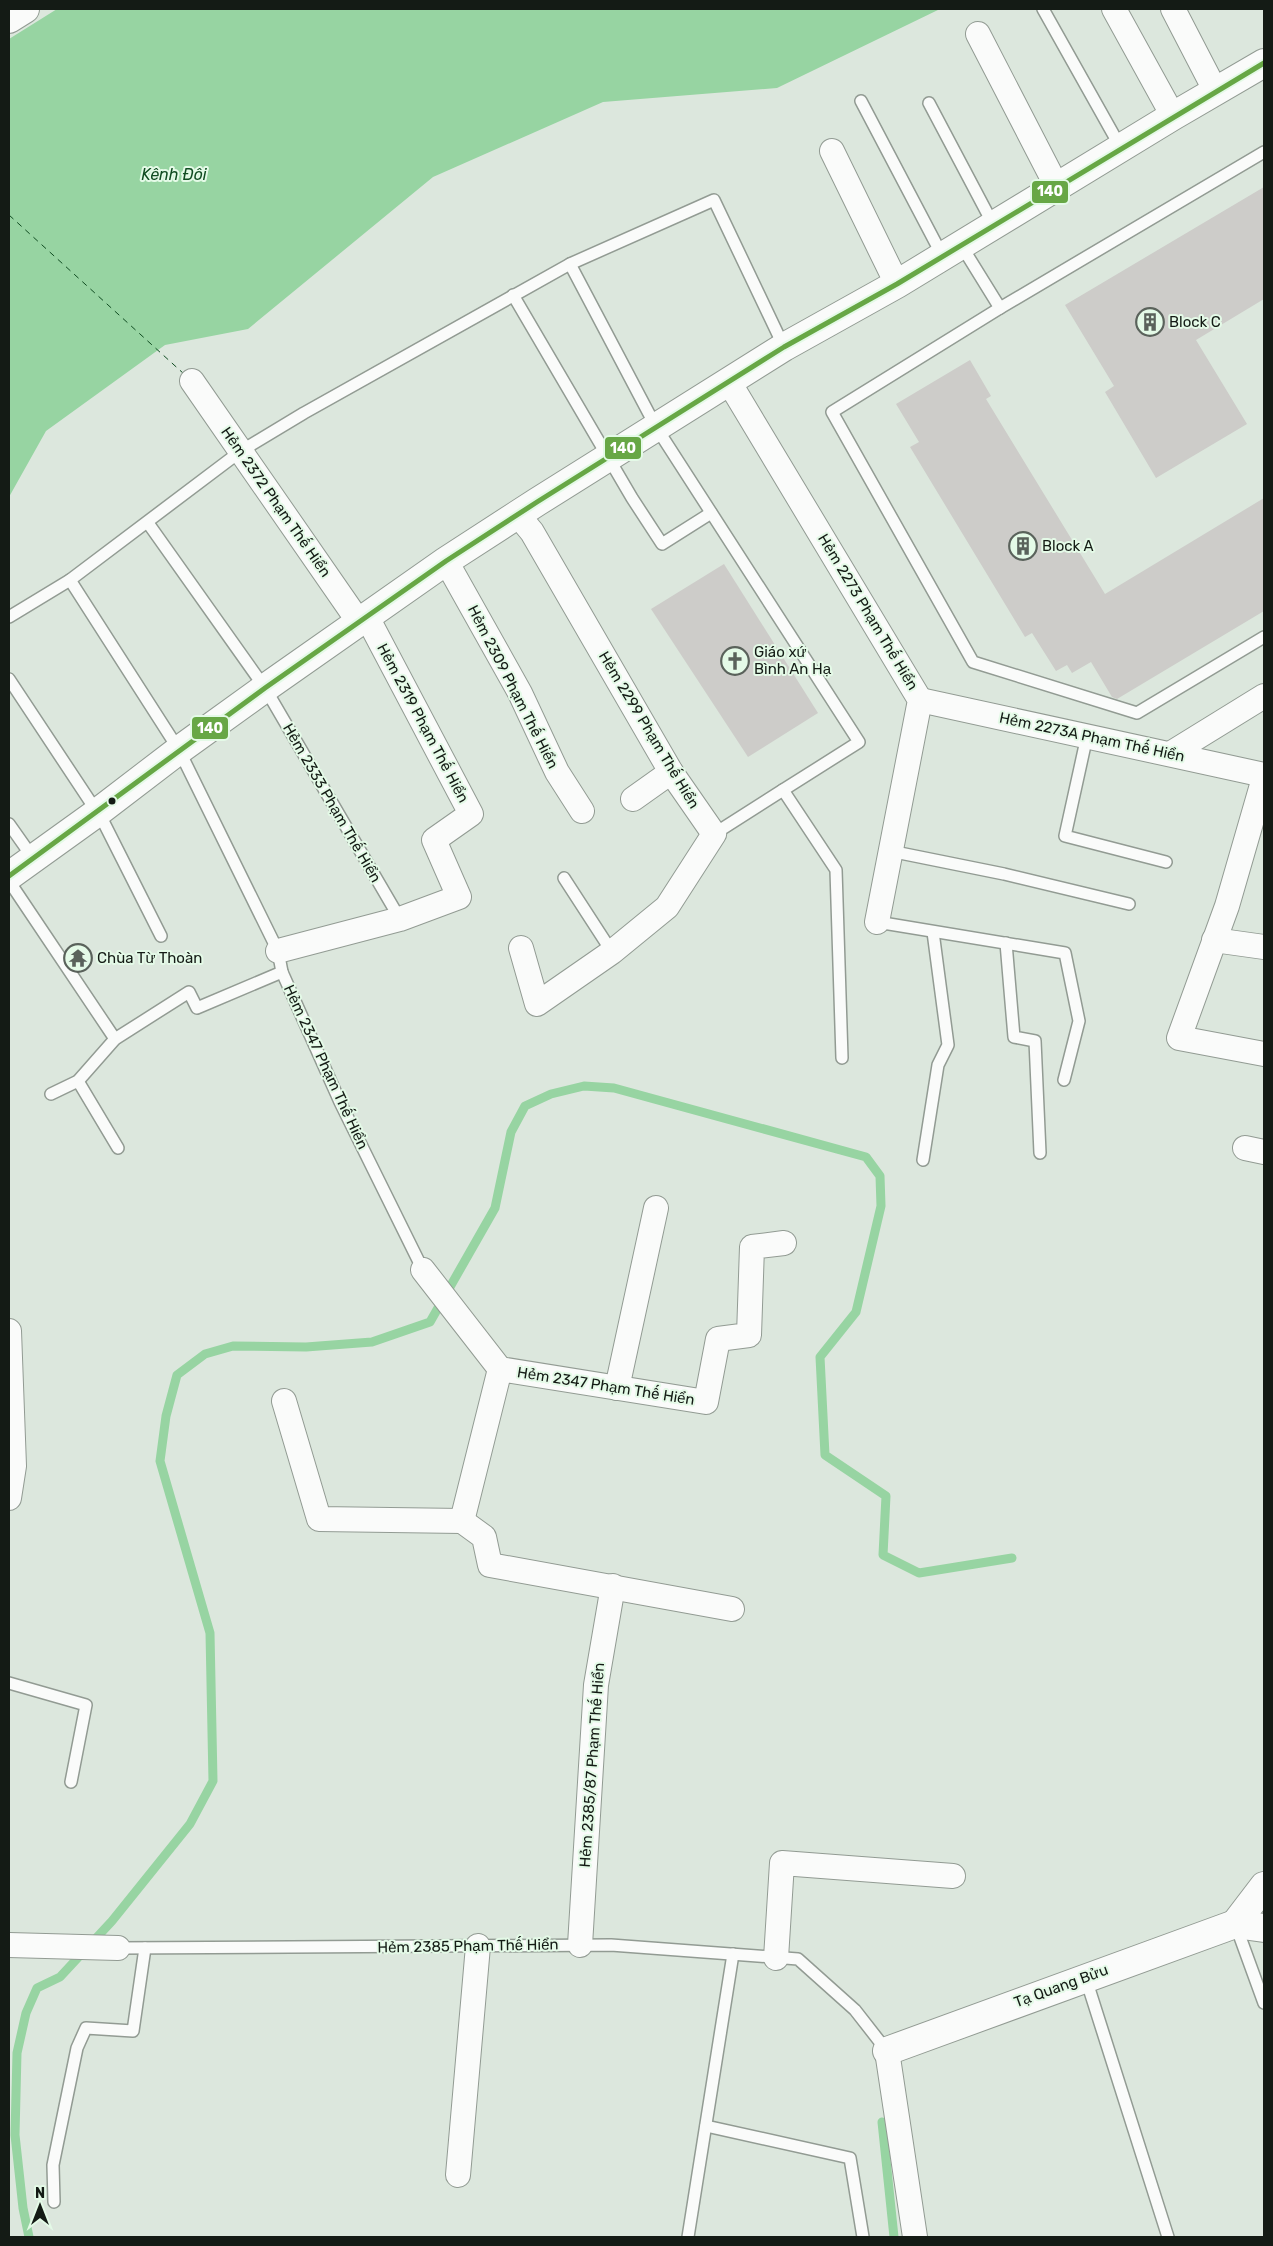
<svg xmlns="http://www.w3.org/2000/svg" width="1273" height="2246" font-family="Rubik,sans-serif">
  <rect width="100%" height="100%" fill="#dce7dd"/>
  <path fill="#97d4a2" d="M57,9H940L777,88L603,102L433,177L248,329L165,345L46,431L9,497V39Z"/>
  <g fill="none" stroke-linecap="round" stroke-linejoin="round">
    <g stroke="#97d4a2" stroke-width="9">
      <path d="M882,2122L894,2237"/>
      <path d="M29,2237L23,2208L15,2135L17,2053L26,2013L37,1988L60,1977L112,1921L190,1824L213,1781L210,1633L160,1461L166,1416L177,1375L205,1354L233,1346L306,1347L372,1342L430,1322L495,1208L511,1132L525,1106L551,1094L584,1086L614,1088L866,1157L880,1176L881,1206L856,1312L820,1357L825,1455L886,1496L883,1555L919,1573L1012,1558"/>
    </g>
    <path stroke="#104c21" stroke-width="1" stroke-dasharray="6 5" stroke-linecap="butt" d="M9,215L184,374"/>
  </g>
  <g fill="#cdccc9">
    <path d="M1264,187V299L1196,340L1247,424L1156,478L1105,392L1114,386L1065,305Z"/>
    <path d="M970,360L991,396L986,399L1105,594L1264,498V611L1117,699L1112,697L1091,662L1072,673L1067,665L1056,671L1032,633L1025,637L910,447L919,442L896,404Z"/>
    <path d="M724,564L818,713L748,757L651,609Z"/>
  </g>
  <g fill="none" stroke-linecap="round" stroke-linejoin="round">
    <defs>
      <g id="service">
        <path d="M1043,9L1121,148"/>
        <path d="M861,101L943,257"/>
        <path d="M929,103L994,226"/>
        <path d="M1264,152L1000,308L832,412L973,662L1137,713L1264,637"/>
        <path d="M961,245L1000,308"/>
        <path d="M570,264L656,427L859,742L783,790L836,870L842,1058"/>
        <path d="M513,295L632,498L662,544L711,513"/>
        <path d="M148,523L265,688L400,919"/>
        <path d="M70,580L179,750L278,951L282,972L340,1102L423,1270"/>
        <path d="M9,617L70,580L241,451L304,413L570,264L714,200L784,347"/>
        <path d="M9,679L103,821L161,936"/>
        <path d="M1087,736L1065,836L1166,862"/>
        <path d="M9,824L33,858"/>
        <path d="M714,834L783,790"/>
        <path d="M890,851L1004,874L1129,904"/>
        <path d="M564,878L612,952"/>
        <path d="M9,881L115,1039"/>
        <path d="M877,922L1065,953L1079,1021L1064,1080"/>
        <path d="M1006,943L1014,1037L1035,1041L1040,1153"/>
        <path d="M78,1081L118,1148"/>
        <path d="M51,1094L78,1081L115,1039L189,992L197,1008L282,972"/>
        <path d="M923,1160L938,1065L948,1045L933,932"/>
        <path d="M9,1683L86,1705L71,1782"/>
        <path d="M1236,1926L1264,2003"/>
        <path d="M118,1948L611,1945L798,1959L855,2010L887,2051"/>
        <path d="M1086,1979L1168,2237"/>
        <path d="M706,2126L850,2158L863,2237"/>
        <path d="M54,2202L53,2165L77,2048L86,2028L133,2031L145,1948"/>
        <path d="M688,2237L733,1954"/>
      </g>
      <g id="minor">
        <path d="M1114,9L1173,116"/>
        <path d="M1173,9L1216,92"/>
        <path d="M978,34L1057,187"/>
        <path d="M832,151L897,284"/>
        <path d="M192,381L359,622"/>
        <path d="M729,382L920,700L877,922"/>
        <path d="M518,515L532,532L671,772L714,834L667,907L612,952L537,1004L521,948"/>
        <path d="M446,561L520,693L557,772L582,811"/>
        <path d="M920,700L1264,775"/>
        <path d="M1170,754L1264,696"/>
        <path d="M1264,778L1227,906L1179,1038L1264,1054"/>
        <path d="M633,799L671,772"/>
        <path d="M1214,940L1264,947"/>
        <path d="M278,951L400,919L459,897L434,840L471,814L367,617"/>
        <path d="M1245,1148L1264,1152"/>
        <path d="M423,1270L500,1369"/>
        <path d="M9,1331L14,1466L9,1498"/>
        <path d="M617,1388L656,1208"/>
        <path d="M284,1401L319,1519L462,1521"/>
        <path d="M462,1521L500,1369L706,1402L718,1339L749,1335L752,1247L784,1243"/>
        <path d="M462,1521L484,1537L490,1565L732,1609"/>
        <path d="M9,1945L118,1948"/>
        <path d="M580,1945L596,1685L613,1586"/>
        <path d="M776,1958L782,1863L953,1876"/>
        <path d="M887,2051L915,2237"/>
        <path d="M458,2175L478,1946"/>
      </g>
      <g id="tertiary">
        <path d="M9,19L25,9"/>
        <path d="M1235,1924L1264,1886"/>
        <path d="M887,2051L1235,1924L1264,1928"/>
      </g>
      <path id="secondary" d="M9,876L98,812L179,750L265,688L446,561L537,502L784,347L897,284L1173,116L1264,63"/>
    </defs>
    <use href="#service" stroke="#929b93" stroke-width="14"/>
    <use href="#minor" stroke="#929b93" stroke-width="26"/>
    <use href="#tertiary" stroke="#929b93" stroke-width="30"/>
    <use href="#secondary" stroke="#929b93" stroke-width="30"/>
    <use href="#service" stroke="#fafbfa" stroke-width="11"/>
    <use href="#minor" stroke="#fafbfa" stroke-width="24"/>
    <use href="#tertiary" stroke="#fafbfa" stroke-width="28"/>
    <use href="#secondary" stroke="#fafbfa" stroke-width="28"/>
    <defs>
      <path id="bus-1" d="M9,876L265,688L446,561L537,502L784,347L897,284L1264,63"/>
    </defs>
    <use href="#bus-1" stroke="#e4fae7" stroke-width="9"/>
    <use href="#bus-1" stroke="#67a745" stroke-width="5"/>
  </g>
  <defs>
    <symbol id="building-ring" viewBox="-11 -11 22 22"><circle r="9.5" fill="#e4fae7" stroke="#5a625b" stroke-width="1.5"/><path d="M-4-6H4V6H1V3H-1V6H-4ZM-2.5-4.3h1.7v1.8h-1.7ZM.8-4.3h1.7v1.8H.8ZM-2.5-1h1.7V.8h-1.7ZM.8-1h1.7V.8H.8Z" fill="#5a625b"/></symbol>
    <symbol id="church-ring" viewBox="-11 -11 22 22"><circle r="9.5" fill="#e4fae7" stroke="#5a625b" stroke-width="1.5"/><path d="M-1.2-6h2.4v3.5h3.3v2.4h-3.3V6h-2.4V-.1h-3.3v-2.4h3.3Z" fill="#5a625b"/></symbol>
    <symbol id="temple-ring" viewBox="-11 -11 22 22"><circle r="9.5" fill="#e4fae7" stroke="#5a625b" stroke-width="1.5"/><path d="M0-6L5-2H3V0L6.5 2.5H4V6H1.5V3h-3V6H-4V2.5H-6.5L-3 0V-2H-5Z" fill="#5a625b"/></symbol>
  </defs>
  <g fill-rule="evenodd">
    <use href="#building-ring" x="1134" y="306" width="32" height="32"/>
    <use href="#building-ring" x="1007" y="530" width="32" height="32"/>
    <use href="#church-ring" x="719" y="645" width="32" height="32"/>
    <use href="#temple-ring" x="62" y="942" width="32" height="32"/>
  </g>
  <circle fill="#141b15" stroke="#e4fae7" stroke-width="2" cx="112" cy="801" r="4.5"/>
  <g text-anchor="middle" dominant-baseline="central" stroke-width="4" stroke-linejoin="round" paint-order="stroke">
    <g font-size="15" fill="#141b15" stroke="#e4fae7" text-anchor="start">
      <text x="1169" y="322">Block C</text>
      <text x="1042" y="546">Block A</text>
      <text x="754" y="652">Giáo xứ<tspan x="754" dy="17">Bình An Hạ</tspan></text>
      <text x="97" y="958">Chùa Từ Thoàn</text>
    </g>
    <g font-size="15" fill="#141b15" stroke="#e4fae7">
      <text transform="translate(276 502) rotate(55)">Hẻm 2372 Phạm Thế Hiển</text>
      <text transform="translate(868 612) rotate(59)">Hẻm 2273 Phạm Thế Hiển</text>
      <text transform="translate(513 687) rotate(63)">Hẻm 2309 Phạm Thế Hiển</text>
      <text transform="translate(423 723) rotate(62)">Hẻm 2319 Phạm Thế Hiển</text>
      <text transform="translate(649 730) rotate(59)">Hẻm 2299 Phạm Thế Hiển</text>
      <text transform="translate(1092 737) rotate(12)">Hẻm 2273A Phạm Thế Hiển</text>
      <text transform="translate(332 803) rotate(60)">Hẻm 2333 Phạm Thế Hiển</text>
      <text transform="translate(326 1067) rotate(65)">Hẻm 2347 Phạm Thế Hiển</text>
      <text transform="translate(606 1386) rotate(9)">Hẻm 2347 Phạm Thế Hiển</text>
      <text transform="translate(592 1765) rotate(-86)">Hẻm 2385/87 Phạm Thế Hiển</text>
      <text transform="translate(468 1946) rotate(-1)">Hẻm 2385 Phạm Thế Hiển</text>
      <text transform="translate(1061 1986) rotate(-20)">Tạ Quang Bửu</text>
    </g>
    <g font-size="16" font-style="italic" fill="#104c21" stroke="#e4fae7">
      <text x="174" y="174">Kênh Đôi</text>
    </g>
  </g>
  <g stroke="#e4fae7" stroke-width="2">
    <rect x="1031" y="180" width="38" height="24" rx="5" fill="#67a745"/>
    <rect x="604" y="436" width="38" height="24" rx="5" fill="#67a745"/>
    <rect x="191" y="716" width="38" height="24" rx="5" fill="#67a745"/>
  </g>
  <g font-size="14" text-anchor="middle" font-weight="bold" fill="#fff">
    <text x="1050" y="196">140</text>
    <text x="623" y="453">140</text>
    <text x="210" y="733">140</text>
  </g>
  <rect width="1273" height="2246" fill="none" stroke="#141b15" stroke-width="20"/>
  <g transform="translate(40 2206)" stroke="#e4fae7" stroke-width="4" paint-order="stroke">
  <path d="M0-4L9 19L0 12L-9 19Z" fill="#141b15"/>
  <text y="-8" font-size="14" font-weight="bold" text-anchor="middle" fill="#141b15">N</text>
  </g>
</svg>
